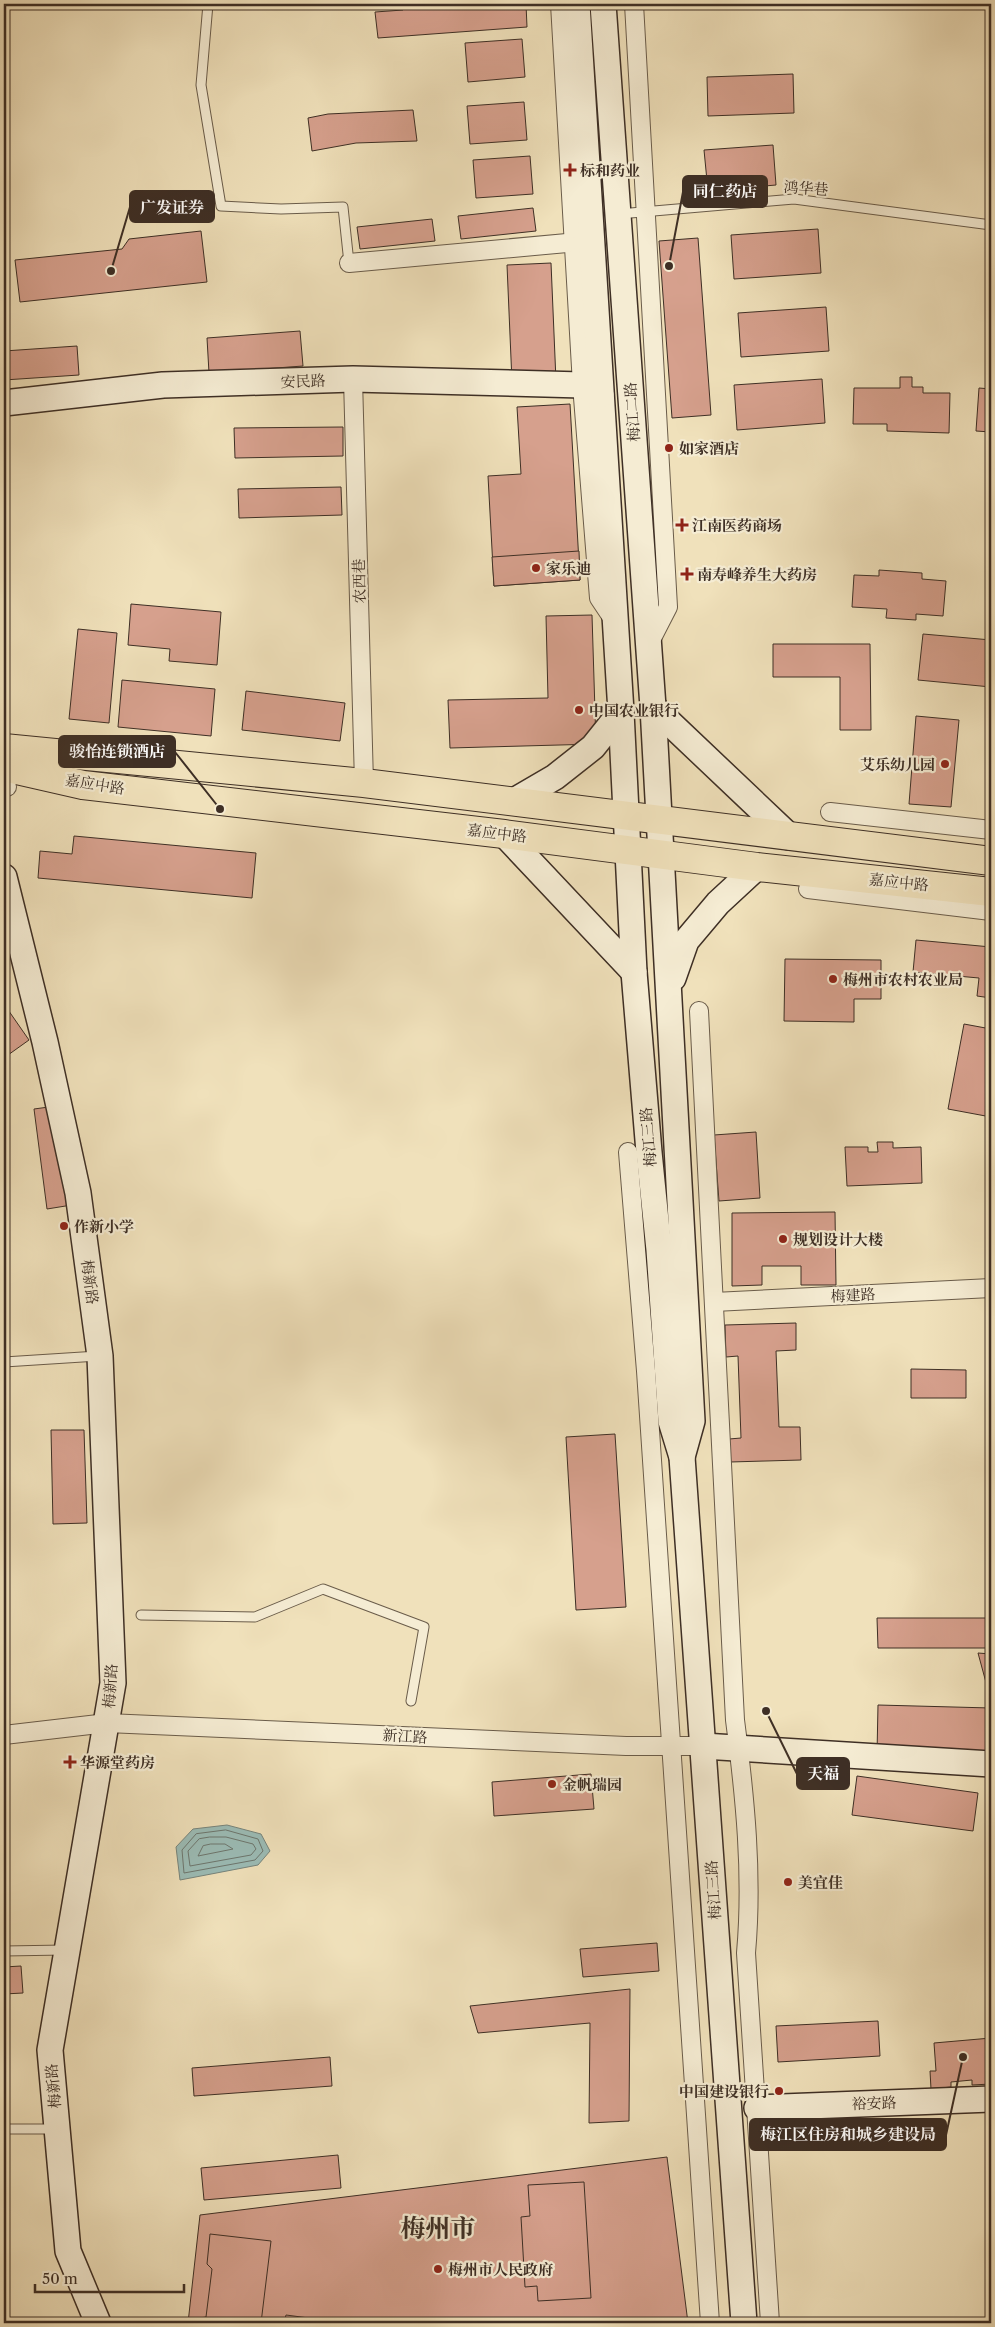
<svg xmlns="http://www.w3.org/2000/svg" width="995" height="2327" font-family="'Libre Caslon Text','Noto Serif SC',serif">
  <rect width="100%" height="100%" fill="#f0e1bb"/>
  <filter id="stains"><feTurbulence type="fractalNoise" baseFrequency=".004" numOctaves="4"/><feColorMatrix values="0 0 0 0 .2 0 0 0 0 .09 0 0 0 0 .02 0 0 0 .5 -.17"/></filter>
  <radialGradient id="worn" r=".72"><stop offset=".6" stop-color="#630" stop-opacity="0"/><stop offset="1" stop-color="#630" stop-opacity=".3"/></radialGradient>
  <path fill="#9bbcb6" stroke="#76847c" d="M227,1825L261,1834L270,1851L258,1865L180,1880L176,1847L193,1829Z"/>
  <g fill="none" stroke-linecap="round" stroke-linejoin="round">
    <g stroke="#6c766e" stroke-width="1">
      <path d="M226,1830L258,1839L263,1851L255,1860L184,1873L182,1850L196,1834Z"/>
      <path d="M210,1837H226L253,1844L256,1849L251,1855L190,1866L188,1851L199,1839Z"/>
      <path d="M211,1844H225L233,1849L198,1856L203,1846Z"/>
    </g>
  </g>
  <g fill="#d6a08d" stroke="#3e2f25">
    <path d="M403,4H526L527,27L378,38L375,12L403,10Z"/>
    <path d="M522,39L525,77L468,82L465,43Z"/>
    <path d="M793,74L794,113L708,116L707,77Z"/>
    <path d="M524,102L527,140L470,144L467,106Z"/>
    <path d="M413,110L417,141L356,143L312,151L308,118L328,114Z"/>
    <path d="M773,145L776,185L708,191L704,150Z"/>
    <path d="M530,156L533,194L476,198L473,160Z"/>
    <path d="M533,208L536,231L461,239L458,216Z"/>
    <path d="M432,219L435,241L360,249L357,227Z"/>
    <path d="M818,229L821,273L734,279L731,235Z"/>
    <path d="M201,231L207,282L20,302L15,260L122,249L129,239Z"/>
    <path d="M698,238L711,415L672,418L659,241Z"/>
    <path d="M551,263L556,381L512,382L507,265Z"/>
    <path d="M826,307L829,351L741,357L738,313Z"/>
    <path d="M300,331L303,366L209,373L207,338Z"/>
    <path d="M77,346L79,375L4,380V351Z"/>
    <path d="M900,377H912V387H923V393H950L949,433L887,431V424H853L854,388H900Z"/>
    <path d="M822,379L825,423L737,430L734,385Z"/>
    <path d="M979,388L991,389V432L976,431Z"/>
    <path d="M570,404L580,580L494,586L488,476L521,474L517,407Z"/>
    <path d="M343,427V456L235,458L234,428Z"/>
    <path d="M341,487L342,515L239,518L238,489Z"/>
    <path d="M579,551L580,580L494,586L492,557Z"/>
    <path d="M879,570L922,573V579L946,581L943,616L916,614V620L886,618L887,609L852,607L854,575L879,576Z"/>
    <path d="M131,604L221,612L217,665L169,661L170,649L128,645Z"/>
    <path d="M592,615L596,744L450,748L448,700L548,698L546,616Z"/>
    <path d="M78,629L117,633L109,723L69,719Z"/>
    <path d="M923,634L991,640V687L918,680Z"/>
    <path d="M773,644H870L871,730H840V677H773Z"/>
    <path d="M122,680L215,689L211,736L118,727Z"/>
    <path d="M246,691L345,703L340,741L242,730Z"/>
    <path d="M916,716L959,720L951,807L909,804Z"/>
    <path d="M74,836L256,853L252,898L38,878L40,851L72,854Z"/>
    <path d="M916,940L991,947V998L977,996L979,978L913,972Z"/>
    <path d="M785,959L881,960V999H854V1022L784,1021Z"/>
    <path d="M4,1004L29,1040L8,1055L4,1049Z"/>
    <path d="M964,1024L991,1029V1117L948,1109Z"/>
    <path d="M71,1104L84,1203L47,1209L34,1109Z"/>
    <path d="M756,1132L760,1198L719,1201L714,1135Z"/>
    <path d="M877,1142H893V1148L921,1147L922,1183L847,1186L845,1147H868V1152H878Z"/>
    <path d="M835,1212L836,1285H801V1266H762V1285L732,1286V1213Z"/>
    <path d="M796,1323V1350L776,1351L779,1427H800L801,1460L730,1462L729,1439L741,1438L738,1356L726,1357L725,1325Z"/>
    <path d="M911,1369L966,1370V1398H911Z"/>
    <path d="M51,1430H84L87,1523L53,1524Z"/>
    <path d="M615,1434L626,1607L576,1610L566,1437Z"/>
    <path d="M877,1618H991V1648H878Z"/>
    <path d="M978,1653L991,1654V1701Z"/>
    <path d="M878,1705L991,1708V1757L877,1754Z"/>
    <path d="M591,1774L594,1809L494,1816L492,1782Z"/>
    <path d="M857,1776L978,1793L973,1831L852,1815Z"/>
    <path d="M657,1943L659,1971L583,1977L580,1949Z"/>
    <path d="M21,1966L23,1993L4,1994V1967Z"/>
    <path d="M630,1989L629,2121L589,2123L590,2023L478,2033L470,2006Z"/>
    <path d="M878,2021L880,2056L778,2062L776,2026Z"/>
    <path d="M991,2038V2084L972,2085V2080L951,2082V2087L931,2089L930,2071H936L934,2043Z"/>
    <path d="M330,2057L332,2086L194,2096L192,2068Z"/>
    <path d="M338,2155L341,2188L204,2200L201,2168Z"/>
    <path d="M667,2157L688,2323H188L200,2215Z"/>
    <path d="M584,2182L591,2298L538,2301L537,2286L525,2287L521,2217L530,2216L528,2185Z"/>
    <path d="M210,2234L271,2241L261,2323H199L200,2318L206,2317L212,2269L207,2264Z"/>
    <path d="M286,2315L347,2323H284Z"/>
  </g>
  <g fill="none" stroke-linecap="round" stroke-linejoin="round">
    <defs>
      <g id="lane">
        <path d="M208,4L201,85L221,206L281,209L343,207L349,263"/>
        <path d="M619,214L794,199L991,225"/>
        <path d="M4,1362L98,1356"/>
        <path d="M141,1615L255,1617L323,1589L424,1627L411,1701"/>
        <path d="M4,1951L65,1950"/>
        <path d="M4,2129H54"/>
      </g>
      <g id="street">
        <path d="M560,4L582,385L599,598L615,622"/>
        <path d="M634,4L668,607L649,644"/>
        <path d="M349,263L567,243"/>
        <path d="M353,379L364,783"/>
        <path d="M4,787H7"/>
        <path d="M830,812L991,830"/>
        <path d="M808,889L991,911"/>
        <path d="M699,1011L735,1720C745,1797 753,1875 746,1953L770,2323"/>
        <path d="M628,1152L646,1371L710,2323"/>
        <path d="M714,1302L991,1288"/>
        <path d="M4,1735L107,1723L626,1746H703"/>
      </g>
      <g id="secondary">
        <path d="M577,4L621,712L634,972L649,1152L659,1250L671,1421L682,1457L744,2323"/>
        <path d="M603,4L653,707L692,1421L682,1457"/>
        <path d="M4,403L163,385L353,379L582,385L601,395"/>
        <path d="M653,707L790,837"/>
        <path d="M514,801L555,777L593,747L621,712"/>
        <path d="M504,834L634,972"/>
        <path d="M4,877L45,1042L78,1193L100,1356L113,1683L50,2050L68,2251L98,2323"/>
        <path d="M673,978L686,941L718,903L757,867"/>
        <path d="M703,1746L991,1764"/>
        <path d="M757,2108L991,2099"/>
      </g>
      <g id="primary">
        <path d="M4,748L364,783L991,861"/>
        <path d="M4,767L83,785L504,834L757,867L991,892"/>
      </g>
    </defs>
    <use href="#lane" stroke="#6a5c4a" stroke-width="11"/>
    <use href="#street" stroke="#6a5c4a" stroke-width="20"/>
    <use href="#secondary" stroke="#3e2f25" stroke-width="28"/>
    <use href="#primary" stroke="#3e2f25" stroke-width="30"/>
    <use href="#lane" stroke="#f5ecd3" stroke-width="9"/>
    <use href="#street" stroke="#f5ecd3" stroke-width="18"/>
    <use href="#secondary" stroke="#f5ecd3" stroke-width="25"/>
    <use href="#primary" stroke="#f0e1bb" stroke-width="28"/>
  </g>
  <g fill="#8f2418" stroke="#f5ecd3" stroke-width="2">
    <path d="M567.5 162.5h5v5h5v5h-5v5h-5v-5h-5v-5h5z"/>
    <circle cx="669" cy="448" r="5"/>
    <path d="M679.5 517.5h5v5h5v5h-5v5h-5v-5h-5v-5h5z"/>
    <circle cx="536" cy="568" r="5"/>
    <path d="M684.5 566.5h5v5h5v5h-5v5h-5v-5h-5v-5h5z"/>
    <circle cx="579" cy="710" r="5"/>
    <circle cx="945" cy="764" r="5"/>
    <circle cx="833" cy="979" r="5"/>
    <circle cx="64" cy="1226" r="5"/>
    <circle cx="783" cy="1239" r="5"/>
    <path d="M67.5 1754.5h5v5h5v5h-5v5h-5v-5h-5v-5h5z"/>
    <circle cx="552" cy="1784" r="5"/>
    <circle cx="788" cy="1882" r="5"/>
    <circle cx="779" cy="2091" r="5"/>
    <circle cx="438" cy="2269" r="5"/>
  </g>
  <g text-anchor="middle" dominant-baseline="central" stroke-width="4.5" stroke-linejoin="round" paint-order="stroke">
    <g font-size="15" font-weight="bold" fill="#3e2f25" stroke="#f5ecd3" text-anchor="start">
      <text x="580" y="170">标和药业</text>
      <text x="679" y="448">如家酒店</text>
      <text x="692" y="525">江南医药商场</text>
      <text x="546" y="568">家乐迪</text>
      <text x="697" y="574">南寿峰养生大药房</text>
      <text x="589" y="710">中国农业银行</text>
      <text x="935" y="764" text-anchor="end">艾乐幼儿园</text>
      <text x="843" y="979">梅州市农村农业局</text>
      <text x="74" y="1226">作新小学</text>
      <text x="793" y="1239">规划设计大楼</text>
      <text x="80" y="1762">华源堂药房</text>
      <text x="562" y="1784">金帆瑞园</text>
      <text x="798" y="1882">美宜佳</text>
      <text x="769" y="2091" text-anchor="end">中国建设银行</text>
      <text x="448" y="2269">梅州市人民政府</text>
    </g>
    <g font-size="15" fill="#3e2f25" stroke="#f5ecd3">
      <text transform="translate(806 188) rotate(4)">鸿华巷</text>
      <text transform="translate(303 381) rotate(-2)">安民路</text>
      <text transform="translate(632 412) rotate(-94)">梅江二路</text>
      <text transform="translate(359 581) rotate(-91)">农西巷</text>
      <text transform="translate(95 784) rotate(9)">嘉应中路</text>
      <text transform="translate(497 833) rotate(7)">嘉应中路</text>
      <text transform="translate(899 882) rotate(6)">嘉应中路</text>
      <text transform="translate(648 1137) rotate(-95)">梅江三路</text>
      <text transform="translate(90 1282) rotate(82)">梅新路</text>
      <text transform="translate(853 1295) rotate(-3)">梅建路</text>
      <text transform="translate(110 1686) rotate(-86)">梅新路</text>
      <text transform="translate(405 1736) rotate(3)">新江路</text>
      <text transform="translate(713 1890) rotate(-94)">梅江三路</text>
      <text transform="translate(53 2086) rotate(-95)">梅新路</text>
      <text transform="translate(874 2103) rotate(-2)">裕安路</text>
    </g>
    <g font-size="25" font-weight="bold" fill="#3e2f25" stroke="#f5ecd3">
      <text x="438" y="2228">梅州市</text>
    </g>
  </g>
  <path fill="none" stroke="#3e2f25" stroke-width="2" d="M669 266L683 192M111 271L130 207M220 809L175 752M766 1711L797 1774M963 2057L946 2135"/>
  <g fill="#3e2f25" stroke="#f5ecd3" stroke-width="2">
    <circle cx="669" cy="266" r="5"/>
    <circle cx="111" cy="271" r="5"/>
    <circle cx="220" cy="809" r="5"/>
    <circle cx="766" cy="1711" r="5"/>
    <circle cx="963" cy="2057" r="5"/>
  </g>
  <g fill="#3e2f25" stroke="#3e2f25" stroke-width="2">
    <rect x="683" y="176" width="84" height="31" rx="5"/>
    <rect x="130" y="191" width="84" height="31" rx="5"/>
    <rect x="59" y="736" width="116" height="31" rx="5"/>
    <rect x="797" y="1758" width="52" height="31" rx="5"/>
    <rect x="750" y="2119" width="196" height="31" rx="5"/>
  </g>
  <g font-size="16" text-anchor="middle" font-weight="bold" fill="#fff">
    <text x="725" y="197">同仁药店</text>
    <text x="172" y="213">广发证券</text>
    <text x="117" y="757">骏怡连锁酒店</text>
    <text x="823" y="1779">天福</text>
    <text x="848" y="2140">梅江区住房和城乡建设局</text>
  </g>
  <rect width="995" height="2327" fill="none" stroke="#f0e1bb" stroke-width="20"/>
  <rect x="5" y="5" width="985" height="2317" fill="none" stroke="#3e2f25" stroke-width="2.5"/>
  <rect x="10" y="10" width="975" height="2307" fill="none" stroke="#3e2f25"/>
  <path d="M35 2284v8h149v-8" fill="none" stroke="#3e2f25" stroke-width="2.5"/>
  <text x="42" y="2284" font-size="15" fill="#3e2f25" stroke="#f5ecd3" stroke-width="4" paint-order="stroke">50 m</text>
  <rect width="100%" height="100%" filter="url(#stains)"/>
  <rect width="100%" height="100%" fill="url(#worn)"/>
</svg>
